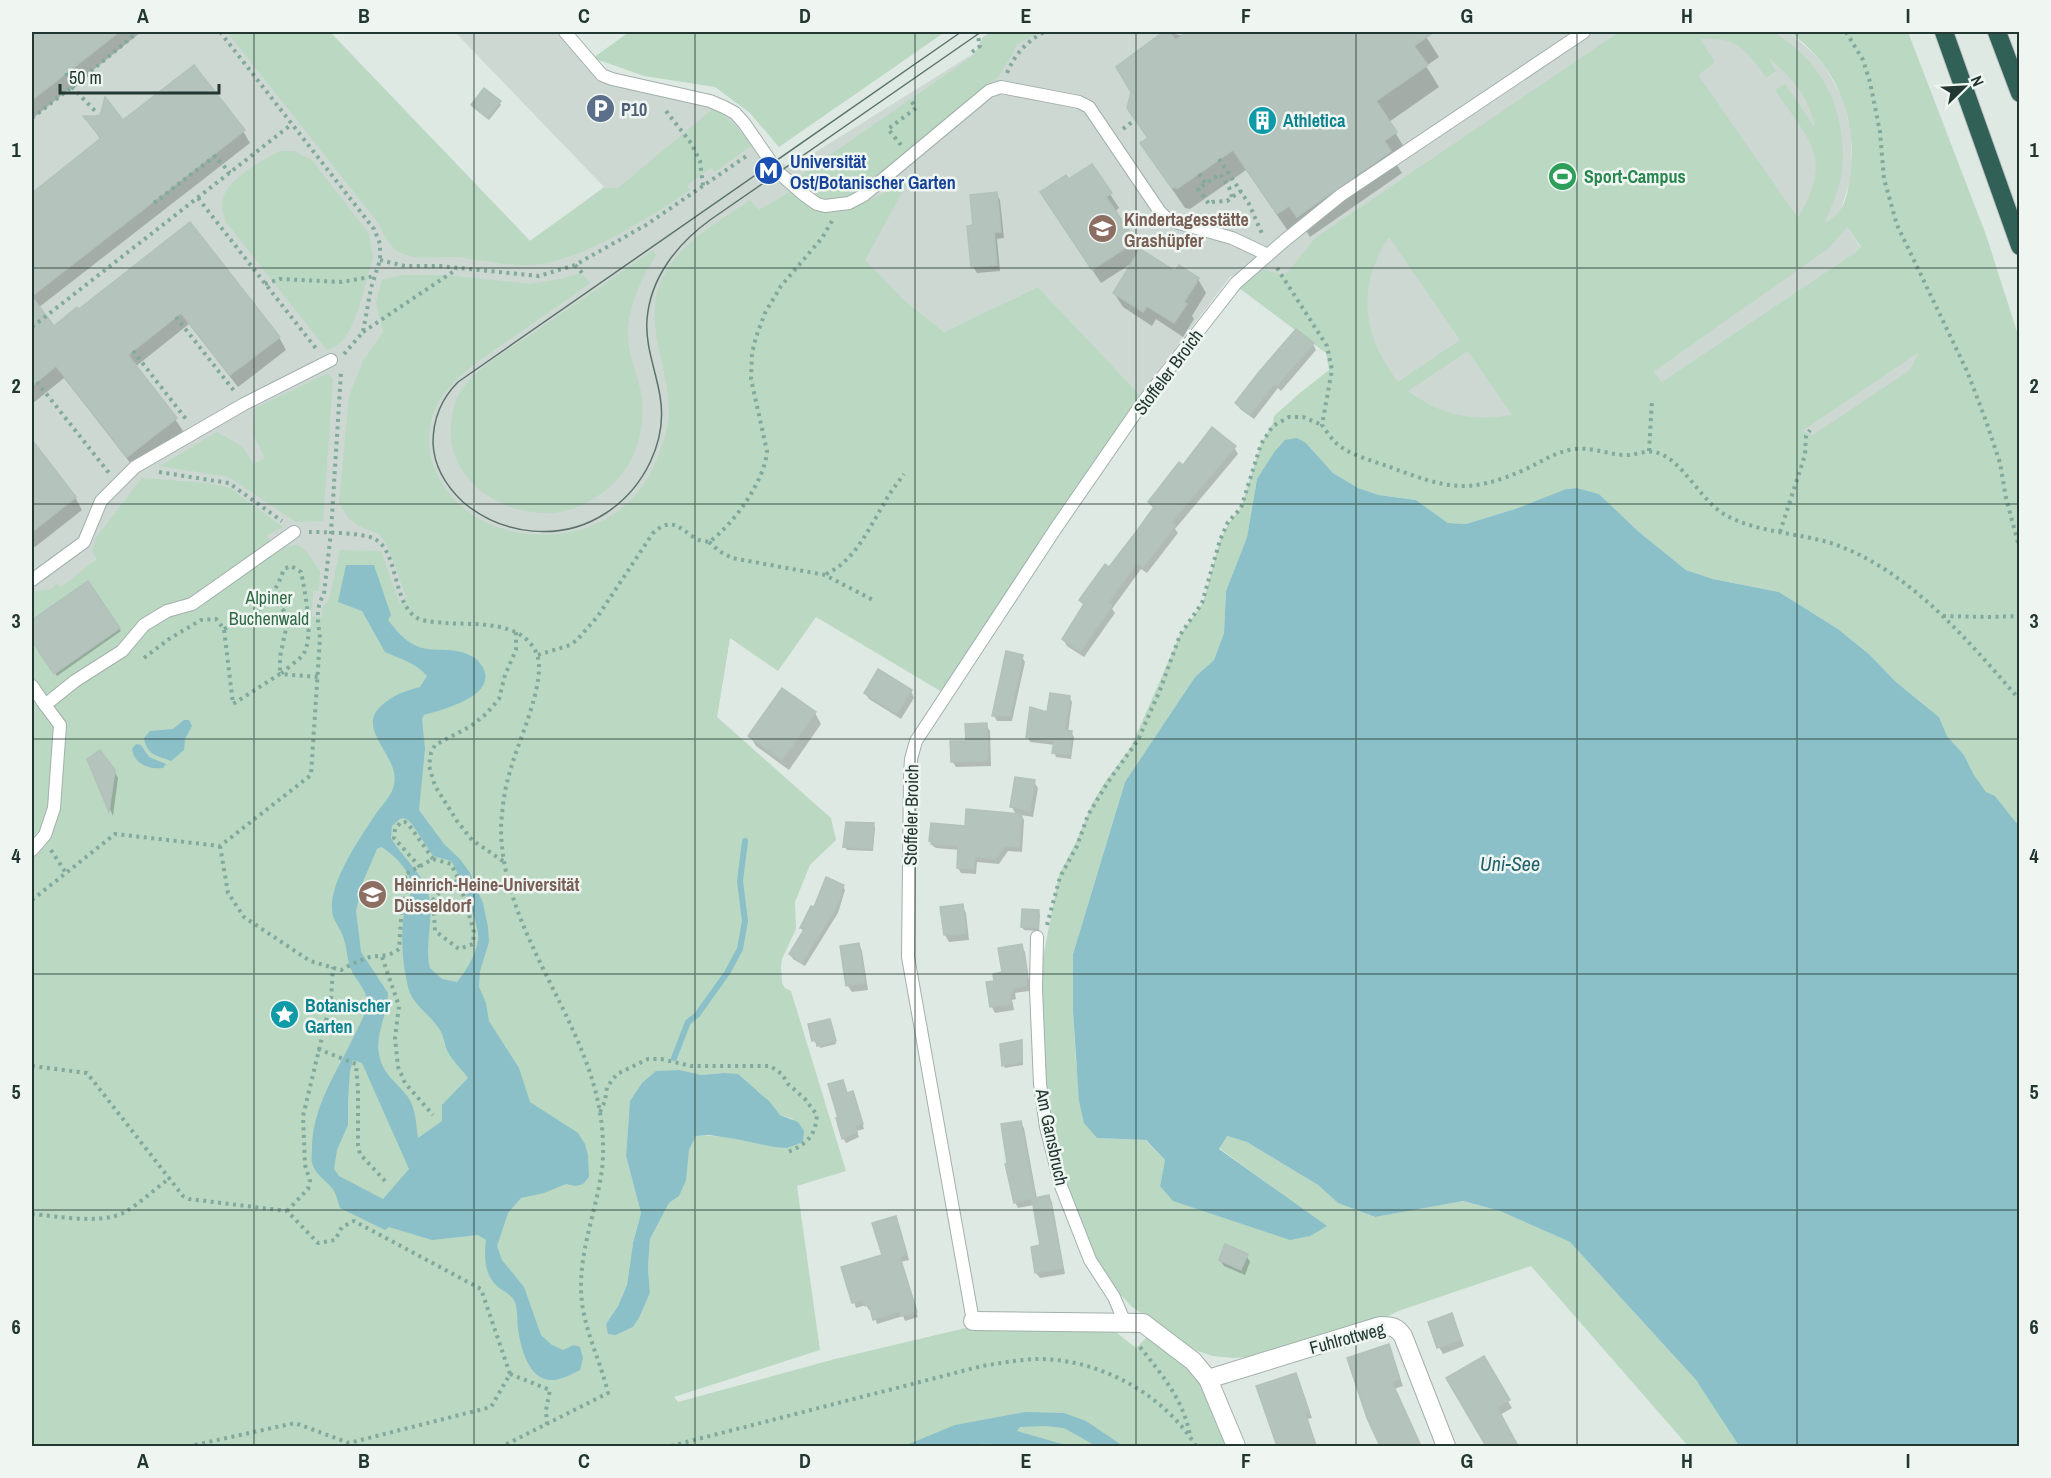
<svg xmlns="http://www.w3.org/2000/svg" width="2051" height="1478" font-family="'Archivo Narrow',sans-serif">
  <rect width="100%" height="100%" fill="#dfe9e4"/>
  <path fill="#cdd8d3" d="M32,32H330L530,241L604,187L455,32H560L601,76L725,110L773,157L790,168L1008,32H1789L1815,55L1825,67L1843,99L1851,131L1852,166L1848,187L1839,215L1928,350L1960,473L1480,460L1276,279L1256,268L1230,277L1140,395L1038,287L944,332L905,301L730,637L717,717L701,1075L32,1446Z"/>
  <g fill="#bad8c2" fill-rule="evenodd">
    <path d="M227,32H330L530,241L604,188H618L714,108L735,125L752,145L715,172L711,168L687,185L690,190C650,218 572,267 524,265C502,265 480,260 459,257C436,255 407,265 390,244C384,237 381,227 376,220Z"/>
    <path d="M629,32H945L779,147L750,113L715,87L644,76L593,58Z"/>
    <path d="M991,32H1039L1016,45L1012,55L998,77L863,188C849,196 831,205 815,197C808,194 801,187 795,182L797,178L974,55L983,37Z"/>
    <path d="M1619,32C1658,32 1698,32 1738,32C1748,32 1765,28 1774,33C1781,36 1787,41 1793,46C1831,76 1849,128 1841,177C1838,193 1830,208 1825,223C1845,211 1846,200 1850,177C1859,121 1837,64 1789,32H1908L1986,235L2019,338V826L1995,796L1986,793L1974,775L1964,755L1947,736L1939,717L1896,682L1870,655L1838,629L1779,592L1713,579L1686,570L1639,532L1599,494L1577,488L1566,489L1515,509L1466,524L1448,523L1416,500L1379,495L1358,488L1333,473L1306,443L1257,479L1247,537L1226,591L1224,633L1214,660L1195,677L1125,782L1073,954V1012L1076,1064L1098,1138L1145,1140L1165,1160L1160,1186L1326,1226L1219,1148L1227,1136L1247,1142L1318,1185L1338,1203L1374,1217L1462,1201L1500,1211L1570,1242L1696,1380L1739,1446H1688L1531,1266L1401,1310L1375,1322L1264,1356L1233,1358L1213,1356L1197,1351L1131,1306L1107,1280L1084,1238L1048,1126L1041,968L1059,875L1077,840L1093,802L1105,782L1131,747L1180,635L1203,603L1220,540L1229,523L1241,508L1261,444L1273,423L1274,416L1301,392L1329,370L1326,353L1239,288L1259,270H1265L1282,275L1288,272L1315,238ZM1700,39C1736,36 1747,50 1766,78L1776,71L1768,58C1792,76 1810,99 1815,128L1785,84L1775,90C1810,142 1834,156 1798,218L1698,75L1715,62ZM1847,227L1861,247L1855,253L1662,382L1653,372L1829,248ZM1389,237L1460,340L1398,382C1362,335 1356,287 1389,237ZM1468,351L1512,415H1511C1472,422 1440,415 1408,391ZM1919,352L1910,370L1813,435L1802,431Z"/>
    <path d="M280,151H294L312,160L369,234L373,259C366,280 357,324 343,340C339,345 333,347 327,350L226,222C225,218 223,213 222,209C219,182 261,161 280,151Z"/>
    <path d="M908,182L865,260L905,301L944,332L1038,287L1140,395L942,692L816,617L778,671L730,638L717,717L831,818L836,840L810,865L795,902L796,929L782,959L781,967L782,983L785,988L791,991L846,1171L797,1186L820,1350L674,1397L678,1402L835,1359L974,1326L1112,1329L1136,1348L1148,1336L1186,1366L1201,1381L1231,1446H32V592L51,589L57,584L61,587L97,559L92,552L95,539L142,478L208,483L230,488L283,527L266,536L277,547L298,545L307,552L320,571L319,591H313L312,617H322V608L329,600L340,550L381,551L400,604L406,597L388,547L379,534L363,528L349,519L339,503L349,396L363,361L383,332L376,302L382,280L402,275H447L530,284L561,279L581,273L590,283C566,300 541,318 516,335C487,356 453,374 436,407C428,424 427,447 433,465C458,534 550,553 609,517C632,503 647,484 657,459C663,443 669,427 669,410C669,365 641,322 663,277C680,242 720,221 750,200L759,210L790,192L816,209L846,211ZM679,1070L701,1075L723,1073L758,1091L780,1115L793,1119L774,1147C749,1141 722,1134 696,1136L689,1150L679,1196L669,1203L650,1239L648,1268L650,1293L639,1318L633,1327L616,1335L606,1324L618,1306L627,1285L633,1243L641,1213L626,1156L630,1101L642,1083Z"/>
    <path d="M653,250L656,255C641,280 628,305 628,335C628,353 636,371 640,388C647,417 640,450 622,474C606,494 578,511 552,513C500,516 441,476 452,418C453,408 456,397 462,389C479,366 507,351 530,335C571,307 612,279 653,250Z"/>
    <path d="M328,373L333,380L323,521L296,522L229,477L160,466L217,432L243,447L253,464L265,458L253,434L255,408Z"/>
  </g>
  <g fill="#8bc0c9" fill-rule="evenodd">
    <path d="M1297,438L1306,443L1333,473L1358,488L1379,495L1416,500L1448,523L1466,524L1515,509L1566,489L1577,488L1599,494L1639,532L1686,570L1713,579L1779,592L1838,629L1870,655L1896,682L1939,717L1947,736L1964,755L1974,775L1986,792L1995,796L2019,826V1446H1739L1696,1380L1570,1242L1500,1211L1463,1201L1375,1217L1338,1203L1318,1185L1247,1142L1227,1136L1219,1149L1327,1226L1310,1236L1290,1240L1173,1201L1160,1186L1165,1160L1146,1140L1097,1138L1084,1123L1079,1101L1073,1012V954L1125,782L1195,677L1214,660L1224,633L1226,591L1247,537L1257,479L1275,451L1285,440Z"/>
    <path d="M346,565H374L391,615L388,620C396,630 403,639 414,645C430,653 448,647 464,653C474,656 480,661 484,670C495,697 441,710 424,715L422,719L425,749L419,810L444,844L460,859L470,873L483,903L488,927L489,942L480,971L479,987L486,1003L489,1021L519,1068L530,1102L578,1133L585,1144L588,1155L589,1177L583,1184L576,1186L566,1184L544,1193L521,1198L508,1213L497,1246L502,1260L524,1287L541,1335L552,1345L563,1350L574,1345L580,1347L583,1358L580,1370C572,1374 563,1379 554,1380C529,1382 521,1349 518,1329C517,1321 518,1311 515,1302C511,1294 505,1292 498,1287C484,1275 484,1256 486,1240L478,1235L432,1240L389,1227L385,1230L340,1208C338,1202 336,1192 331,1187C324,1179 315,1174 312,1163C311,1159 312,1153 312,1149C312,1107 337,1072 354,1036C359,1026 367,1012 367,1002C367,989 355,980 351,969C346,957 347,941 340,930C337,923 332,918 332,909C330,881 360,838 375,815C381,806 392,796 394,785C401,757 356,731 380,707C392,695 405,691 420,687L427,676C416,663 401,659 385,652L362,611L338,602ZM403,818L408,820L412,824L433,856L451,861C459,872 481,928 478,940C476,955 466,971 457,982L442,979L430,968C424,946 434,921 429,897C424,873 403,859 391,838L392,826L400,819ZM381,847C393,853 411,872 412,886C412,893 407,901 405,908C400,933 402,962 408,987C412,1004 428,1013 438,1027C443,1034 444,1040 446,1048C450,1059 462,1069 468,1078L442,1105V1121L418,1138C416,1124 416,1109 408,1097C397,1082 382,1074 379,1054C375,1034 388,1013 388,993L361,952L356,911L362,884L377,849ZM353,1060L362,1063L409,1169L383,1199L339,1176L334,1169L337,1150L348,1125V1100L350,1071Z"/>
    <path d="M184,720H189L192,726L185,739L184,750L171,761C157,755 147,756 144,738L150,731L173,729Z"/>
    <path d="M136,744L141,745L149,757L166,764L163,768C150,770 134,764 132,749Z"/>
    <path d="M679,1070L701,1075L723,1073L738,1074L769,1101L780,1115L798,1122L804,1131L803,1142L787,1148L774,1147L736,1139L709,1135L696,1136L689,1150L686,1180L679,1196L669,1203L650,1239L648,1268L650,1293L639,1318L633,1327L616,1335L608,1334L606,1324L618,1306L627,1285L633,1243L641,1213L626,1156L630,1101L642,1083L656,1071Z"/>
    <path d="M1025,1412L1064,1413L1086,1421L1123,1446H1096L1064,1428L1045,1426L1020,1427L1017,1431L1069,1446C1053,1447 1037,1448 1021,1446C1003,1444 984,1442 965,1446H904L955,1425Z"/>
  </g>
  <g fill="#0003">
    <path d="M32,32H141L32,119Z"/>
    <path d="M1165,32L1184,36L1191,32H1423L1439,57L1426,66L1439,87L1389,122L1408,154L1395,162L1402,173L1310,237L1303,226L1290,234L1246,170L1190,209L1185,208L1155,164L1142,143L1148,139L1129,107L1133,93L1118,67Z"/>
    <path d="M499,102L501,105L489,120L472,106Z"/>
    <path d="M86,118L123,122L243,131L250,143L38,308L53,328L78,311L189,224L279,337L286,350L238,387L189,324L135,367L175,419L183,431L135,469L64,378L32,404V195L101,140Z"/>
    <path d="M1092,166L1119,208L1114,212L1140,251L1176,273L1198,279L1206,293L1192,316L1194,319L1183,337L1156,319L1152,326L1123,307L1114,293L1134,262L1101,283L1050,207L1068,182Z"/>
    <path d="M996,194L1000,200L1004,238L997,239L1000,271L977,273L973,267L974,226Z"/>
    <path d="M1296,331L1313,344L1316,350L1281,391L1278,388L1254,419L1240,409L1237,403Z"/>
    <path d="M32,442L75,497L82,510L35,547L32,542Z"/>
    <path d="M1234,447L1238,454L1175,529L1178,533L1147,573L1141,569L1112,609L1115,613L1084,657L1067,646L1063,639L1084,606L1081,600L1110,569L1154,510L1150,502L1183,467Z"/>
    <path d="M88,583L121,631L57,676L32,639V622Z"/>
    <path d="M1022,657L1025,662L1012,721H997L994,716Z"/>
    <path d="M911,691L914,698L901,719L869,699L865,693Z"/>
    <path d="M1069,697L1072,702L1068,732H1071L1074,737L1071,759L1056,757L1054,752L1055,745L1030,742L1028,737L1049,713Z"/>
    <path d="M815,713L821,724L789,770L756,746L750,736Z"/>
    <path d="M986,725L990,731L991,766L956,767L952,761Z"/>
    <path d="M88,760L114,771L118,778L113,816Z"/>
    <path d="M1034,782L1038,788L1033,817L1021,815L1024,820L1022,852L1008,851L999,864L977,862L976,874L961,873L958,868L960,850L936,848L933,846L930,841L966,827L1016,815L1012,807Z"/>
    <path d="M873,825L875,828L873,851L847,850L845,847Z"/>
    <path d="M843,886L845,890L838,913L805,966L793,959L790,954L804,932L801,928L815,909Z"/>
    <path d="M962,906L966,913L969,940L949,942L945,935L942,908Z"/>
    <path d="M1038,911L1040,914L1039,931L1024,930L1022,927Z"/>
    <path d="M859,944L862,951L868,990L852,992L848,986Z"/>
    <path d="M1021,946L1025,952L1029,980V991L1015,993L1016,999L1012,1000L1014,1010L995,1013L992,1007L988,984L996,982Z"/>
    <path d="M831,1023L836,1044L820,1048L818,1042L815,1043L814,1040Z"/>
    <path d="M1022,1042L1023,1065L1005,1068L1004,1065Z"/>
    <path d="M842,1081L848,1094L852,1093L855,1097L864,1129L857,1131L859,1137L846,1143L843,1138L840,1119Z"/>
    <path d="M1020,1122L1024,1128L1037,1199L1049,1197L1052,1202L1065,1274L1040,1278L1036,1273L1042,1246L1034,1205L1018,1208L1015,1202L1009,1165Z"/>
    <path d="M898,1223L909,1260L901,1262L918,1317L905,1321L903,1316L877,1324L872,1309L869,1310L866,1305L856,1308L843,1268L884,1256Z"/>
    <path d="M1246,1255L1250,1262L1245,1275L1224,1266L1220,1260Z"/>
    <path d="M1455,1322L1464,1346L1443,1354L1439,1347Z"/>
    <path d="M1388,1346L1403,1386L1394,1389L1420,1446H1383L1369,1417Z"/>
    <path d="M1483,1358L1512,1408L1500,1415L1517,1446H1486Z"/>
    <path d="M1296,1374L1312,1418L1307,1419L1317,1446H1278L1258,1387Z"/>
  </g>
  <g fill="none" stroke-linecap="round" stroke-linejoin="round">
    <path stroke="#8bc0c9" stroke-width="6" d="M674,1058L688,1022L697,1015L727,973L740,949L745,921L740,881L745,841"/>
  </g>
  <g fill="#b5c3bd" stroke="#b2c1bb" stroke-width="1.5">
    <path d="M32,32H119L32,100Z"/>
    <path d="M1163,32H1170L1175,40L1187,32H1434L1414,46L1428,65L1376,101L1397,132L1384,141L1391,151L1297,217L1289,206L1277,214L1233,150L1178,188L1171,187L1140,143L1148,138L1127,108L1131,92L1116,67Z"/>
    <path d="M194,65L245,130L32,296V193L101,138L83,116H100L105,97L123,120Z"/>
    <path d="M484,88L501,101L487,118L471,105Z"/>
    <path d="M1092,164L1112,193L1106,197L1136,241L1092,270L1040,192L1066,175L1069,179Z"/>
    <path d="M997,192L1001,232H994L997,265L971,267L967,226L973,225L970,195Z"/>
    <path d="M190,222L280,337L230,375L181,313L128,355L177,418L127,457L56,366L32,386V297L54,326L77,307L79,309Z"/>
    <path d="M1140,249L1175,271L1179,265L1199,278L1184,302L1187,304L1174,323L1147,306L1143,312L1113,293Z"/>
    <path d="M1296,329L1314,343L1277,386L1274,384L1250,415L1235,403L1259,372Z"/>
    <path d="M1212,427L1236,446L1171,523L1175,526L1143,568L1137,563L1108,603L1112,606L1080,652L1062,639L1084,604L1079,600L1105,564L1109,567L1136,532L1154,507L1148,502L1179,462L1183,465Z"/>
    <path d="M32,440L76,497L32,532Z"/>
    <path d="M88,581L120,628L54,674L32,641V620Z"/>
    <path d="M1006,651L1023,655L1010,716H992Z"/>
    <path d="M878,669L912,690L897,714L864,693Z"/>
    <path d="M782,688L816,712L782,760L748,736Z"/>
    <path d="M1050,693L1070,696L1065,730L1072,731L1070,755L1052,753L1054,741L1026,737L1030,707L1047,712Z"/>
    <path d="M987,723L988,761L951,762L950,741H966L965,724Z"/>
    <path d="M100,750L115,770L109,812L87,759Z"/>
    <path d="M1015,777L1035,780L1030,811L1010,807Z"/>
    <path d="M966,809L1022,814L1019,847L1005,846L996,859L975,857L974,869L957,868L958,846L931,844V841H929L931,823L965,826Z"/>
    <path d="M846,822L874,823L872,849L843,847Z"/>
    <path d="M826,877L844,885L840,893L842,894L836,908L802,963L789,954L805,928H800L811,906L814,907Z"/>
    <path d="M963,904L966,933L944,935L940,907Z"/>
    <path d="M1022,909L1039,910L1038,928L1021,927Z"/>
    <path d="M859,943L865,983L846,986L840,946Z"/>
    <path d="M1022,944L1027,972L1026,986L1012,988L1013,993L1010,994L1012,1004L990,1007L986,982L994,981L993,974L1002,972L998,948Z"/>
    <path d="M830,1019L836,1041L817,1046L816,1040L812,1041L808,1024Z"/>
    <path d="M1022,1040V1062L1002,1066L1000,1044Z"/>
    <path d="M843,1080L847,1093L853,1091L863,1124L855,1126L857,1132L842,1139L836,1118H838L828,1084Z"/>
    <path d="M1021,1121L1035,1198L1049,1195L1063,1268L1035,1273L1031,1247L1040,1245L1032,1199L1014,1203L1005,1164L1007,1163L1001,1124Z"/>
    <path d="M896,1216L907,1254L900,1257L917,1312L901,1316L899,1311L873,1320L869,1304L865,1306L863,1300L852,1303L841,1267L882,1255L872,1223Z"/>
    <path d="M1225,1244L1248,1254L1241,1270L1219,1260Z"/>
    <path d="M1452,1313L1461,1340L1437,1348L1428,1322Z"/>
    <path d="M1389,1344L1400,1379L1392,1382L1421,1446H1380L1367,1418L1347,1358Z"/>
    <path d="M1484,1356L1510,1400L1497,1407L1518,1446H1486L1446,1378Z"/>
    <path d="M1296,1373L1309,1411L1305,1412L1316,1446H1277L1256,1386Z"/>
  </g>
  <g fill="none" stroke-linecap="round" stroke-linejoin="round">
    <defs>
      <g id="service">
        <path d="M565,32L602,75L612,79L710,101L724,107L735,113L744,123L778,172L803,194L817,204L825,206L849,203L864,195L989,91L1001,87L1079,102L1089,107L1160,212L1168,220L1232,238L1268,255"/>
        <path d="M32,580L84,542L101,501L135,467L244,404L331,360"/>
        <path d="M32,686L45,705"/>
        <path d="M32,850L45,835L54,808L60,725L45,705L75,681L122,651L144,625L167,611L192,604L294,532"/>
        <path d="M1037,937L1036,989L1040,1084L1046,1127L1061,1186L1090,1260L1114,1297L1125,1323"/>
        <path d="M973,1321L908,957L910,775L911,759L916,741L1056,528L1143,402L1236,283L1284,241L1341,195L1584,32"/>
      </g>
      <g id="minor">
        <path d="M973,1321L1143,1323L1193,1361L1208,1379L1236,1446"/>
        <path d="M1208,1379L1380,1326C1392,1326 1397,1327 1403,1336L1446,1446"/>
      </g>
      <g id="motorway">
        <path d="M1944,32L2020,246"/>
        <path d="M1997,32L2020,93"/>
      </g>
    </defs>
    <use href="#service" stroke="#a3b0ab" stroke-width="14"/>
    <use href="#minor" stroke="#a3b0ab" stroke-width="20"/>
    <use href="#motorway" stroke="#bdc3c1" stroke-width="20"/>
    <g stroke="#82a99d" stroke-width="4" stroke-dasharray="3 4.5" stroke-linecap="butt">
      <path d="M220,32L374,229L380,244V260L371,288L363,332L344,354"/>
      <path d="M1846,32L1863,60L1870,82L1880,132L1884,179L1897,225L1967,371L1986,421L2000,463L2006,498L2020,550"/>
      <path d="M972,52L980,46L977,32"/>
      <path d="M66,73L72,87L98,114"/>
      <path d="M1007,73C1015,54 1026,42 1044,32"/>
      <path d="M666,111L691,143L700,161L703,186"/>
      <path d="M32,118L72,87L138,32"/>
      <path d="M1123,129L1132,122"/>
      <path d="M901,145L888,129L916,108L910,99"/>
      <path d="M1219,159L1249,204L1263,236"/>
      <path d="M1199,174L1206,184"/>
      <path d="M1232,197L1229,187L1220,174L1198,189L1209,204L1212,202L1227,201L1241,191"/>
      <path d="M198,198L318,351"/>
      <path d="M154,203L215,156L230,173"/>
      <path d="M380,260L405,266H440L539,276L575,265L646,225L748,155"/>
      <path d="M575,265L585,276"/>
      <path d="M1277,268L1327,346L1332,370L1322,425C1326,431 1331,438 1336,443C1349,455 1373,461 1390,467C1446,488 1467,495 1524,470C1541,462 1555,452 1574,449C1592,447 1607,454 1624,455C1634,456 1645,450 1655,452C1684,459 1700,503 1729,517C1761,533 1800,533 1834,544C1912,572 1967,640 2020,700"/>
      <path d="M265,284L280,279L342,282L375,276"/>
      <path d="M176,317L235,392"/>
      <path d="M32,327L292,124"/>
      <path d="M363,332L457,269"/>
      <path d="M133,351L186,419"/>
      <path d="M37,382L109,473"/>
      <path d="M1649,451L1652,400"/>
      <path d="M159,472L229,483L282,521"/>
      <path d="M309,532C324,532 361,533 373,538C400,550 391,605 419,619C427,622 437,622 445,623C476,625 520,620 536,652C549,679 516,745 509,775C504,792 502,810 501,827C501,926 578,1008 598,1102C603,1125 605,1153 601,1176C595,1213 581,1248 581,1286C581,1326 599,1355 608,1393L503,1446"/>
      <path d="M1780,532L1805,455L1806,436L1810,430"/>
      <path d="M709,542L719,551L732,558L825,575L873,600"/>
      <path d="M826,574C855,561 869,528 885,502C890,492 897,484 904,474"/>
      <path d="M271,599L284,611L286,629L280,657V673"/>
      <path d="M1943,616L1991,617L2020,616"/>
      <path d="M224,629C257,617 272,602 284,569L291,566L301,572C305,591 315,641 302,656C296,662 287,668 281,674"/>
      <path d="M538,655L570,645L577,640L598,616L653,533C672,516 679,528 695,538C699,541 705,541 709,542C733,525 765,481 767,451L751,379L752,353L756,337L765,313L781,286L822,238L832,221"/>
      <path d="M144,658L169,639L201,620L216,619L224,629L233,704L280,674L318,677"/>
      <path d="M220,846L228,893L244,917L310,961L341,970C350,965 360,960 370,957C380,955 390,957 399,949L402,905L408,890V884L404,875L433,859L451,864L459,880L444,887L433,900L435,931L459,949L473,944L474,932L459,880"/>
      <path d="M51,850L66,873"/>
      <path d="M503,861L472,840L457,821L435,786L429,766L431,753L435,745L471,726L486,714L499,699L505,675L516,650V631"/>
      <path d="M420,867L394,838L395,829L401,822H405L409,825L433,859"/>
      <path d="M32,900L115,834L220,846L311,775L320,638C318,622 315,608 324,594L331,532L341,372"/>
      <path d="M1047,925L1060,877L1077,846L1088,815L1108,782L1138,740L1160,690L1180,635L1202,603L1220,540L1228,522L1241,508L1261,444L1273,426L1289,417H1303L1322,425"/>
      <path d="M382,957L399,1006L395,1038L398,1067L405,1083L433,1115"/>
      <path d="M318,1049L356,1064L358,1090V1145L360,1154L386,1182"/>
      <path d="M32,1066L87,1073L183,1196L189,1199L287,1211L318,1243L335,1240L342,1227L354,1221L481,1289L510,1374L491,1407L349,1443L295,1423L190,1446"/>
      <path d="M600,1112L605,1101L607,1087L617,1074L648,1059H661L691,1066H770L782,1074L788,1084L805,1099L817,1115C815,1138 806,1144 786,1153"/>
      <path d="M287,1211L308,1189L310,1181L305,1165L303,1116L331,1000L333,967"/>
      <path d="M32,1214C57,1216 102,1225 125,1212C140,1203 155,1189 170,1178"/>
      <path d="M1140,1347C1162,1375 1183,1399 1190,1435"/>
      <path d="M510,1374L550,1390L546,1410L547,1425"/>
      <path d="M671,1446L982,1366C1002,1363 1021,1359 1041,1359C1102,1360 1164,1395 1196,1446"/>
    </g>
    <use href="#service" stroke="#fff" stroke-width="12"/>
    <use href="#minor" stroke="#fff" stroke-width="18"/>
    <use href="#motorway" stroke="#316056" stroke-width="18"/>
    <path stroke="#5c736c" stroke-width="1.5" d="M961,32L458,382C442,398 433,419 433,443C434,467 446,486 463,502C503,536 562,542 606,513C644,488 668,441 660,396C656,371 645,346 647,320C650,278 677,244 710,220L981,32"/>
  </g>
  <path fill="none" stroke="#223731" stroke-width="1.5" stroke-opacity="0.55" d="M254,32V1446M474,32V1446M695,32V1446M915,32V1446M1136,32V1446M1356,32V1446M1577,32V1446M1797,32V1446M32,268H2020M32,504H2020M32,739H2020M32,974H2020M32,1210H2020"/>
  <defs>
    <symbol id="parking-disc" viewBox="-11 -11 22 22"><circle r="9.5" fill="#5c6f8a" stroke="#eff6f2"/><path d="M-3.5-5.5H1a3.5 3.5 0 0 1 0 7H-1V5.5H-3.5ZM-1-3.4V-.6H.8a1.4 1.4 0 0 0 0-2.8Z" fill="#fff"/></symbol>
    <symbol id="building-disc" viewBox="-11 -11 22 22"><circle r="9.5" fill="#0f9aa8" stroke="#eff6f2"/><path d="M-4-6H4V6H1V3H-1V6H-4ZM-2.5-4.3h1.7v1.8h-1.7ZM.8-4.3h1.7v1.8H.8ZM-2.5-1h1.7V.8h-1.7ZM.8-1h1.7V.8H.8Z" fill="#fff"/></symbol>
    <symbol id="metro-disc" viewBox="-11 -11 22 22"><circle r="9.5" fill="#1a4fb4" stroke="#eff6f2"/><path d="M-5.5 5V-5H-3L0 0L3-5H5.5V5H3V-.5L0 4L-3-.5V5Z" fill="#fff"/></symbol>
    <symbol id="stadium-disc" viewBox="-11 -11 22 22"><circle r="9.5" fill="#2e9e5b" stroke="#eff6f2"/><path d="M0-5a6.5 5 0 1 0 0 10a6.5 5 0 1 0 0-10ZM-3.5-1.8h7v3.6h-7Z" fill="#fff"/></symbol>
    <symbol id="school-disc" viewBox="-11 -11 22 22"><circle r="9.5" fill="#8d6e63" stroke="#eff6f2"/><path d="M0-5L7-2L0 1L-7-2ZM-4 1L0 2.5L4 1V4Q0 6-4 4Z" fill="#fff"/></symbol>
    <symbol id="university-disc" viewBox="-11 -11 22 22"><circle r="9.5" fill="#8d6e63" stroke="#eff6f2"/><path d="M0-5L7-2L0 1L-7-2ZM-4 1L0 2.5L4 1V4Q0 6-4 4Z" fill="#fff"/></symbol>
    <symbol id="sight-disc" viewBox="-11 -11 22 22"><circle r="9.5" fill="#0f9aa8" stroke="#eff6f2"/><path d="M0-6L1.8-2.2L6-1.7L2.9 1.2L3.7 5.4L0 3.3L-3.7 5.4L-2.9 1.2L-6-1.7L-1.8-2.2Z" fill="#fff"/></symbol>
  </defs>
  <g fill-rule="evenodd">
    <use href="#parking-disc" x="584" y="92" width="33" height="33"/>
    <use href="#building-disc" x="1246" y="104" width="33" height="33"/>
    <use href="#metro-disc" x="752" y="154" width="33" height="33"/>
    <use href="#stadium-disc" x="1546" y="160" width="33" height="33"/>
    <use href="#school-disc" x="1086" y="212" width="33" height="33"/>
    <use href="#university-disc" x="356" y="878" width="33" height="33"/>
    <use href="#sight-disc" x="268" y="998" width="33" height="33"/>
  </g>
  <g text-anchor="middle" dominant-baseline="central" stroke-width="5" stroke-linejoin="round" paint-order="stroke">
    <g font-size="18" font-weight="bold" fill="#4e5e75" stroke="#eff6f2" text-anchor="start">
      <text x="621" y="109">P10</text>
    </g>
    <g font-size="18" font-weight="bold" fill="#0d838f" stroke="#eff6f2" text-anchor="start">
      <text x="1283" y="120">Athletica</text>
      <text x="305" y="1005">Botanischer<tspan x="305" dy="21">Garten</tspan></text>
    </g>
    <g font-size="18" font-weight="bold" fill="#164399" stroke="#eff6f2" text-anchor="start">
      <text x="790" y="161">Universität<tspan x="790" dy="21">Ost/Botanischer Garten</tspan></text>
    </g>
    <g font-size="18" font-weight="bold" fill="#27864d" stroke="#eff6f2" text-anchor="start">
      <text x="1584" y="176">Sport-Campus</text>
    </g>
    <g font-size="18" font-weight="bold" fill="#785e54" stroke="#eff6f2" text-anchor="start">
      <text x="1124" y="219">Kindertagesstätte<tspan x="1124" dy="21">Grashüpfer</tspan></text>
      <text x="394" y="884">Heinrich-Heine-Universität<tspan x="394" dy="21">Düsseldorf</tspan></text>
    </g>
    <g font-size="18" fill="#223731" stroke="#eff6f2">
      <text transform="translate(1168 372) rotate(-53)">Stoffeler Broich</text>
      <text transform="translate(911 815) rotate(-89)">Stoffeler Broich</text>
      <text transform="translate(1052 1137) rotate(78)">Am Gansbruch</text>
      <text transform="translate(1347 1338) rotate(-15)">Fuhlrottweg</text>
    </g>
    <g font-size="18" fill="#306a46" stroke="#eff6f2">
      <text x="269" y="597">Alpiner<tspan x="269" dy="21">Buchenwald</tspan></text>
    </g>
    <g font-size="20" font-style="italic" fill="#22616c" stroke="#eff6f2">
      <text x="1510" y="863">Uni-See</text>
    </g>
  </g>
  <rect width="2051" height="1478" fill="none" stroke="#eff6f2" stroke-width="66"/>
  <g transform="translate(1964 87) rotate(66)" stroke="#eff6f2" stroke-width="4.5" paint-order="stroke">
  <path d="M0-4.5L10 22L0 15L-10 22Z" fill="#223731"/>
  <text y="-9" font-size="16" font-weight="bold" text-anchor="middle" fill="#223731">N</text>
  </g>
  <path d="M60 84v9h159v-9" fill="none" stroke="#223731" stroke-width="3"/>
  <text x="69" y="84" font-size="18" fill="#223731" stroke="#eff6f2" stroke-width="4.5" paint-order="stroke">50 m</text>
  <rect x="33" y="33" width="1985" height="1412" fill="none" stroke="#223731" stroke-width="2"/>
  <g font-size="20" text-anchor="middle" font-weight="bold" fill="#223731">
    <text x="143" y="23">A</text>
    <text x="364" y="23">B</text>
    <text x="584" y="23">C</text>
    <text x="805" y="23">D</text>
    <text x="1026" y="23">E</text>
    <text x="1246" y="23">F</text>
    <text x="1467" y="23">G</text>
    <text x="1687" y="23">H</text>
    <text x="1908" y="23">I</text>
    <text x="16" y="157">1</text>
    <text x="2034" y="157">1</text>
    <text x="16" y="393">2</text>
    <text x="2034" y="393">2</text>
    <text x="16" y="628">3</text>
    <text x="2034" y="628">3</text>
    <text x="16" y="863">4</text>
    <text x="2034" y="863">4</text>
    <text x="16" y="1099">5</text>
    <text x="2034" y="1099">5</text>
    <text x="16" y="1334">6</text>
    <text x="2034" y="1334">6</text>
    <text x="143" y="1468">A</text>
    <text x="364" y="1468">B</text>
    <text x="584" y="1468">C</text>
    <text x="805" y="1468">D</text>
    <text x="1026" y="1468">E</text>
    <text x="1246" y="1468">F</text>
    <text x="1467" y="1468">G</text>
    <text x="1687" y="1468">H</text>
    <text x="1908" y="1468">I</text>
  </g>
</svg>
